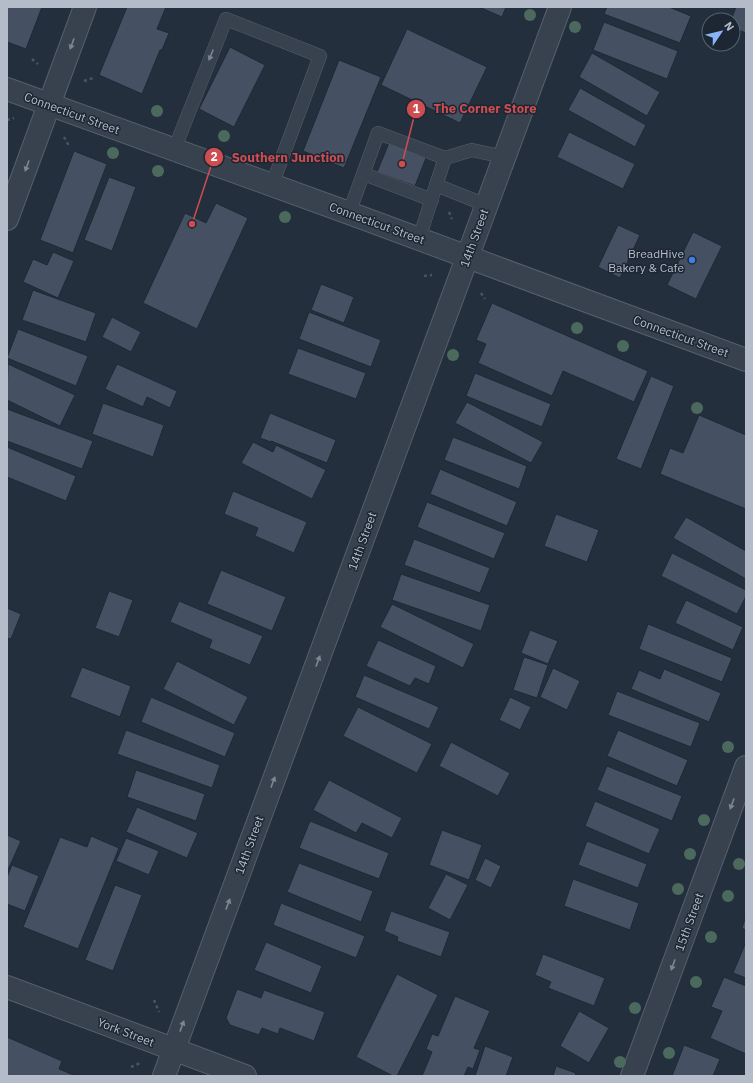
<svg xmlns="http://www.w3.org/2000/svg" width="753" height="1083" font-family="'IBM Plex Sans',sans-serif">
  <rect width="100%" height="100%" fill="#242f3e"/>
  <g fill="#455162" stroke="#1f2835">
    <path d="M7,7H42L26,49L7,42Z"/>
    <path d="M127,7H166L157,29L169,33L162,50H160L142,94L99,75Z"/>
    <path d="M479,7H506L502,17Z"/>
    <path d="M607,7H669L691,16L680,43L604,14Z"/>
    <path d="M736,7H746V33L733,28V20H731Z"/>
    <path d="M604,22L678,51L667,79L593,50Z"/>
    <path d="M407,29L487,67L460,123L381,85Z"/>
    <path d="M230,47L265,65L234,127L199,109Z"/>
    <path d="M592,53L660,92L647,116L579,77Z"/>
    <path d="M339,60L381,77L344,168L303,151Z"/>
    <path d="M580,88L646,125L635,147L568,110Z"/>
    <path d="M569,132L635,164L623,189L557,157Z"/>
    <path d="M389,143L426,158L415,186L377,172Z"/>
    <path d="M74,151L107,164L73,253L40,240Z"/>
    <path d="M109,177L136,187L112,251L84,240Z"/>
    <path d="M216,203L248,218L197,329L143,303L185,213L206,223Z"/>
    <path d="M618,225L640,235L620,278L598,267Z"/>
    <path d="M693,232L722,246L696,299L667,285Z"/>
    <path d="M53,252L74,261L58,298L23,282L33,259L47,265Z"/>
    <path d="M321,284L354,297L344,323L311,310Z"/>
    <path d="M33,290L96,313L86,342L22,320Z"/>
    <path d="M492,303L648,371L634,402L563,371L552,396L478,363L486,344L476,340Z"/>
    <path d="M309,312L381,340L371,367L299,339Z"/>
    <path d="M112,317L141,332L131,352L102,337Z"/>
    <path d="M18,329L88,356L76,386L7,358Z"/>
    <path d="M298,348L366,373L356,399L288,374Z"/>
    <path d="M8,364L75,395L60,426L7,400Z"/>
    <path d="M117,364L177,391L170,408L147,397L143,407L105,389Z"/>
    <path d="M475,373L551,404L542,427L466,396Z"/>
    <path d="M651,376L674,386L641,469L616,459Z"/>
    <path d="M467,402L543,442L531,463L455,423Z"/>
    <path d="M103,403L164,425L153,457L92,434Z"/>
    <path d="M7,409L93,441L82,469L7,441Z"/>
    <path d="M270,413L336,440L327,463L271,441V442L260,438Z"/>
    <path d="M699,415L746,435V509L660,474L670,448L683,453Z"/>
    <path d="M453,437L527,466L519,489L444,460Z"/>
    <path d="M253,442L273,452L276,445L326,470L312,499L241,463Z"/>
    <path d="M7,447L76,476L66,501L7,477Z"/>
    <path d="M440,469L517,502L507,526L430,494Z"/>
    <path d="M233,491L307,522L294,553L255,536L258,528L224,514Z"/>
    <path d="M427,502L505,533L494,559L417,527Z"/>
    <path d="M556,514L599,530L587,562L544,546Z"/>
    <path d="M686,517L746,551V579L673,538Z"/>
    <path d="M414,539L490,568L480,593L404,565Z"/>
    <path d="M672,553L746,590V596L737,614L661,576Z"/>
    <path d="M221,570L286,597L272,631L207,604Z"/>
    <path d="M401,574L490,605L481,631L392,600Z"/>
    <path d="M109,591L133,600L119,637L95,628Z"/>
    <path d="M686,600L743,627L733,650L675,623Z"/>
    <path d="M179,601L263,636L250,665L209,648L212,640L170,622Z"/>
    <path d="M392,604L474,644L463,668L380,627Z"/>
    <path d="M7,608L21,614L11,639L7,638Z"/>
    <path d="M648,624L732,658L722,682L639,649Z"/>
    <path d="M530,630L558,641L548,664L521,653Z"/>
    <path d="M378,640L436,666L429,684L415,678L410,686L366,666Z"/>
    <path d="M524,657L548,665L537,698L513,690Z"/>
    <path d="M177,661L248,697L234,725L163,689Z"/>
    <path d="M82,667L131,686L120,717L70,697Z"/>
    <path d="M553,668L580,681L567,710L540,697Z"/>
    <path d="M664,669L721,693L709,722L631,689L639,670L660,679Z"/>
    <path d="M364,675L439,707L429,729L355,697Z"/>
    <path d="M617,691L700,723L691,747L608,715Z"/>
    <path d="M151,697L235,733L225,757L141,722Z"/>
    <path d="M510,697L531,707L520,730L499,720Z"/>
    <path d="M358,707L432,744L417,773L343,736Z"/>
    <path d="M126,730L220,765L212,788L117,754Z"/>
    <path d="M618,730L688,760L677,786L607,756Z"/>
    <path d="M451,742L510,773L498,796L439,766Z"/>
    <path d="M607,766L682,796L672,821L597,790Z"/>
    <path d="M136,770L205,794L196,821L127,797Z"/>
    <path d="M329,780L402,818L392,838L362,823L356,833L313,810Z"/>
    <path d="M595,801L660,829L649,854L585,826Z"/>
    <path d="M137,807L198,833L187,858L126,832Z"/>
    <path d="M310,821L389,853L379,879L299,848Z"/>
    <path d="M442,830L482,845L469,880L429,865Z"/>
    <path d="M7,835L21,841L7,872Z"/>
    <path d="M91,836L119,848L78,949L23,927L60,837L87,847Z"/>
    <path d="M126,838L159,851L149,875L116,861Z"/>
    <path d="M587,841L647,864L638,888L578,865Z"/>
    <path d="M485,858L501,866L491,888L475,880Z"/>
    <path d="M299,863L373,891L361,922L287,892Z"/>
    <path d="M12,865L39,876L25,911L7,904V877Z"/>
    <path d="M446,874L468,885L450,920L428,908Z"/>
    <path d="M573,879L639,903L630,930L564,906Z"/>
    <path d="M115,885L142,895L113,971L85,960Z"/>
    <path d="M281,903L365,936L356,958L273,925Z"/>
    <path d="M391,911L450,932L441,957L397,941L398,937L384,931Z"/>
    <path d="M746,916V930L742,928Z"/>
    <path d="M266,942L322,966L311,993L254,970Z"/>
    <path d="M746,942V978L733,973Z"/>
    <path d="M543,954L605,978L594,1006L548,988L551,982L535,975Z"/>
    <path d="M397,974L438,995L397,1076H393L356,1057Z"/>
    <path d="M724,977L746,986V1054L710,1038L722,1011L711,1007Z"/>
    <path d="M237,989L261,998L264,990L325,1012L314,1041L280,1028L278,1034L262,1028L259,1035L230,1025L226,1018Z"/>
    <path d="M455,996L490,1011L474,1048L480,1050L473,1069L468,1067L464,1076H422L432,1052L426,1049L432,1034L438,1036Z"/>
    <path d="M579,1011L609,1028L589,1063L560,1046Z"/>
    <path d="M7,1037L62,1061L59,1069L76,1076H7Z"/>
    <path d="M684,1045L720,1059L713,1076H672Z"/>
    <path d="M485,1046L513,1057L506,1076H475Z"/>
    <path d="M556,1066L576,1073L575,1076H553Z"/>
  </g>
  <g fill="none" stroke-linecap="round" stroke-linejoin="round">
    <defs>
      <g id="lane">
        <path d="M174,150L226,19L320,56L272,185"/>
        <path d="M445,158L472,150L504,157"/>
        <path d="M364,174L432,200"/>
        <path d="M349,213L378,133L445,158L436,185"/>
        <path d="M419,239L436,185L486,205"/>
      </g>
      <g id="street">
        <path d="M7,89L349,213L746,360"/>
        <path d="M7,219L85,7"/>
        <path d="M7,987L245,1076"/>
        <path d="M164,1076L560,7"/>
        <path d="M632,1076L746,767"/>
      </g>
    </defs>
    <use href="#lane" stroke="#565f6c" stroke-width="14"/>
    <use href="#street" stroke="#565f6c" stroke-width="24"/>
    <g stroke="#44595c" stroke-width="2.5" stroke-dasharray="3 3" stroke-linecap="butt">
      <path d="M32,59L38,64"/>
      <path d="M84,81L93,78"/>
      <path d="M7,120L14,118"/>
      <path d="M64,137L69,146"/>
      <path d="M449,212L452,219"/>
      <path d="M424,276L432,275"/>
      <path d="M481,293L485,299"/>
      <path d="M154,1000L159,1012"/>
      <path d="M131,1067L140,1063"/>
    </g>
    <use href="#lane" stroke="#38414e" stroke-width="13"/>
    <use href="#street" stroke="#38414e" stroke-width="22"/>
  </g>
  <g fill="#4b6a5d">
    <circle cx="530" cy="15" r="6"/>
    <circle cx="575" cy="27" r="6"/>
    <circle cx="157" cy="111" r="6"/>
    <circle cx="224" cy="136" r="6"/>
    <circle cx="113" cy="153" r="6"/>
    <circle cx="158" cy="171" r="6"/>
    <circle cx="285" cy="217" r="6"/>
    <circle cx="577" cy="328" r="6"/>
    <circle cx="623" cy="346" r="6"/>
    <circle cx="453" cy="355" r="6"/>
    <circle cx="697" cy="408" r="6"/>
    <circle cx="728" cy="747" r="6"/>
    <circle cx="704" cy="820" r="6"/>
    <circle cx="690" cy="854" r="6"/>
    <circle cx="739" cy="864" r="6"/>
    <circle cx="678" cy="889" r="6"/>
    <circle cx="728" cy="896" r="6"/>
    <circle cx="711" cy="937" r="6"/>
    <circle cx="696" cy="982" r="6"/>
    <circle cx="635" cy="1008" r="6"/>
    <circle cx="669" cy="1053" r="6"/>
    <circle cx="620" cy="1062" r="6"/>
  </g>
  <defs><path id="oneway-solid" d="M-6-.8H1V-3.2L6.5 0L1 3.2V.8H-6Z"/></defs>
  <g fill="#7c8592">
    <use href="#oneway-solid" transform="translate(72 44) rotate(110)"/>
    <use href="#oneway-solid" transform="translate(211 55) rotate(112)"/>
    <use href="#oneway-solid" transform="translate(27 166) rotate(110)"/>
    <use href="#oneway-solid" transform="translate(318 661) rotate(-70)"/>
    <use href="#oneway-solid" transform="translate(273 782) rotate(-70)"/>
    <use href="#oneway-solid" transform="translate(732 804) rotate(110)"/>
    <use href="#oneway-solid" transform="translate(228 904) rotate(-70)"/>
    <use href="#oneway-solid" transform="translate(673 965) rotate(110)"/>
    <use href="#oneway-solid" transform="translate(182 1026) rotate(-70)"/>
  </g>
  <circle fill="#3f7fe0" stroke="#1d2633" stroke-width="1.5" cx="692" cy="260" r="4"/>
  <g text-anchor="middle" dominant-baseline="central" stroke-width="3" stroke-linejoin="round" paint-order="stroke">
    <g font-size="12" fill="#b4bcc9" stroke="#1d2633">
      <text transform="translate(72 113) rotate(20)">Connecticut Street</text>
      <text transform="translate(377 223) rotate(20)">Connecticut Street</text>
      <text transform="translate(474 238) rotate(-70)">14th Street</text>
      <text transform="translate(681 336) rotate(20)">Connecticut Street</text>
      <text transform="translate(362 541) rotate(-70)">14th Street</text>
      <text transform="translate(249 845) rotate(-70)">14th Street</text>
      <text transform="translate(689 922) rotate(-70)">15th Street</text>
      <text transform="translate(126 1032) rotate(21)">York Street</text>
    </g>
    <g font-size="12" fill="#b4bcc9" stroke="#1d2633" text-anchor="end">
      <text x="684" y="253">BreadHive<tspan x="684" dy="14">Bakery &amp; Cafe</tspan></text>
    </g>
  </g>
  <path fill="none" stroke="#ce4d50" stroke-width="1.5" d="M402 164L416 109M192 224L214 157"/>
  <g fill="#ce4d50" stroke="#1d2633" stroke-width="1.5">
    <circle cx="402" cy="164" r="4"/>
    <circle cx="192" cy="224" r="4"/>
    <circle cx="416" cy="109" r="10"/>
    <circle cx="214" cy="157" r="10"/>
  </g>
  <g font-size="12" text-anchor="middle" font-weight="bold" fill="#fff">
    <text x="416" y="113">1</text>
    <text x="214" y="161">2</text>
  </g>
  <g font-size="13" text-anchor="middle" font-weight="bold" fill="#ce4d50" stroke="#1d2633" stroke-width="3" stroke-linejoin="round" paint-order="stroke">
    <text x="485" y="113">The Corner Store</text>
    <text x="288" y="162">Southern Junction</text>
  </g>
  <rect width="753" height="1083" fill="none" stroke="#b4bcc9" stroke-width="16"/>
  <g transform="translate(721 32) rotate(55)"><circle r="19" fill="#1d2633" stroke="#59626f"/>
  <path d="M0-3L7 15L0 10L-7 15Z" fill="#8ab4f8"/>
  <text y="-6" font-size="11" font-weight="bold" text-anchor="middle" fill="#b4bcc9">N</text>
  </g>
</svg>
